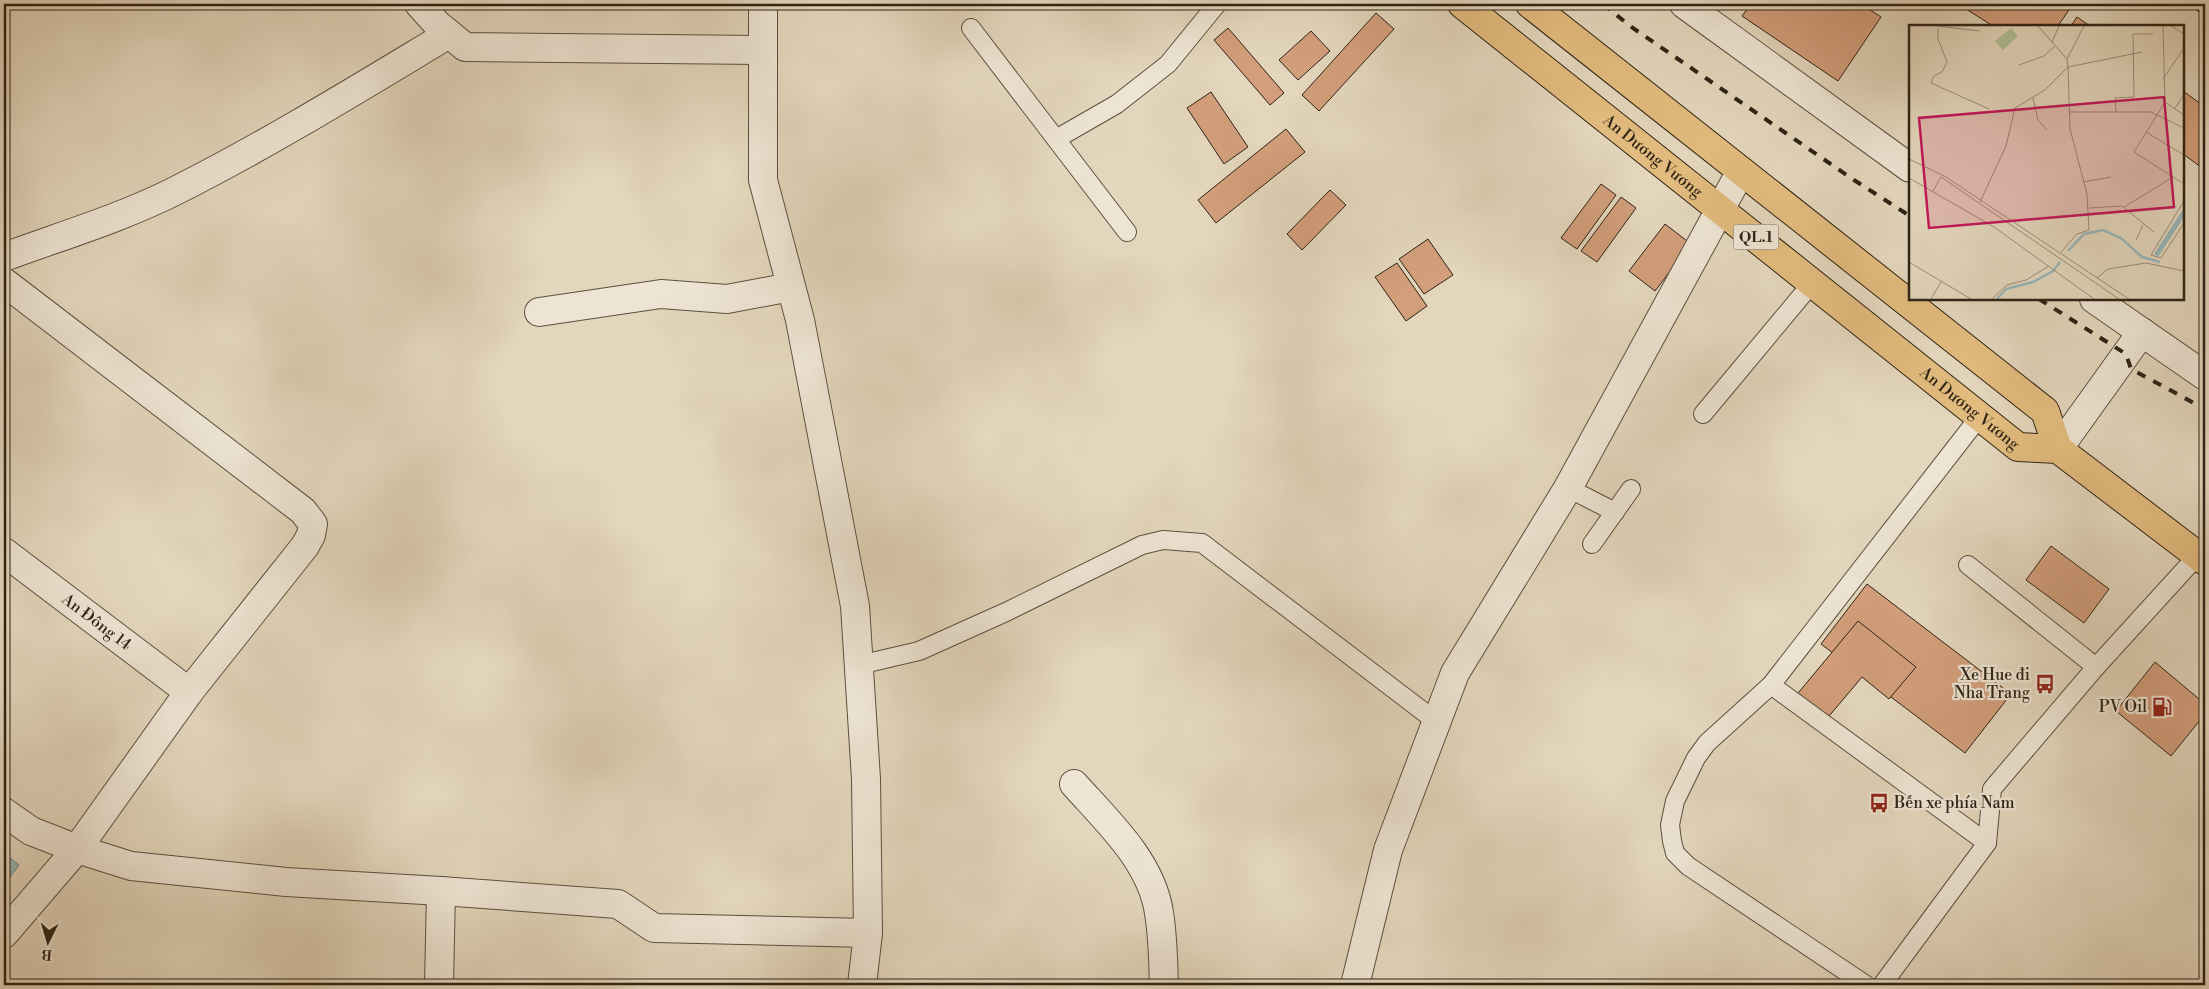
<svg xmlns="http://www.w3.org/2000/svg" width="2209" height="989" font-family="'Libre Bodoni',serif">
  <rect width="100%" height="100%" fill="#e3d6bc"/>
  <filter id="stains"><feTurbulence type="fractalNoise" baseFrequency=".004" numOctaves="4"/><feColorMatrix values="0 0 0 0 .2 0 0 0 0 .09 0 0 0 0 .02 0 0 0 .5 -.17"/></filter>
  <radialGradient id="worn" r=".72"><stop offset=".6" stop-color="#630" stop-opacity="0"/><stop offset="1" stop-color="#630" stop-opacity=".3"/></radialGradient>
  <path fill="#97b7b9" stroke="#6d7c77" d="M4,853L19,865L4,885Z"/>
  <g fill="#d29e7b" stroke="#2e2315">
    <path d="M1751,4H1861L1881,17L1838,81L1742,16Z"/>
    <path d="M1958,4H2073L2058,26H1993Z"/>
    <path d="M2188,4H2205V16Z"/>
    <path d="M1376,13L1394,29L1319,111L1302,95Z"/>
    <path d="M2077,17L2090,26H2071Z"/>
    <path d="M1228,28L1284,93L1270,105L1214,40Z"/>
    <path d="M1311,31L1330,51L1298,80L1279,60Z"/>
    <path d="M2183,91L2205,107V170L2183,154Z"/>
    <path d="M1211,92L1248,147L1224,164L1187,108Z"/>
    <path d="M1286,129L1305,152L1216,223L1198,200Z"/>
    <path d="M1601,184L1616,195L1577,249L1561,238Z"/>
    <path d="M1330,190L1346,205L1302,250L1287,234Z"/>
    <path d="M1621,197L1636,208L1597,262L1581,251Z"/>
    <path d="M1665,224L1691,244L1655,291L1629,271Z"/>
    <path d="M1428,239L1453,275L1424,294L1399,259Z"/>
    <path d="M1397,263L1427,306L1406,321L1375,277Z"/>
    <path d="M2051,546L2109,589L2084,623L2026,580Z"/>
    <path d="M1867,584L2011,694L1965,753L1821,644Z"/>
    <path d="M1858,621L1916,667L1889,699L1862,677L1819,728L1789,704Z"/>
    <path d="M2155,662L2205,704V714L2171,756L2116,711Z"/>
  </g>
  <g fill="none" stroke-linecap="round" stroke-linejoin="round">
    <defs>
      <g id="service">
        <path d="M971,28L1127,232"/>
        <path d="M1056,139L1117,104L1168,64L1217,4"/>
        <path d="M1703,414L1813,282"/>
        <path d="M1568,488L1615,512"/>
        <path d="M1592,544L1631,489"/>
        <path d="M1968,565L2096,667"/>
        <path d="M859,665L919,651L1006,612L1142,545L1163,540L1202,543L1437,722"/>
        <path d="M1771,685L1987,843"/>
        <path d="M1866,985L1688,866L1675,853L1672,841L1670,825L1675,801L1696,758L1707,743L1771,685L1980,416"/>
        <path d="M1882,985L1987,843L1992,789L2096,667L2198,555"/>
      </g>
      <g id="minor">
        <path d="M419,4L437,24L465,47L761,50"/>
        <path d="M763,4V180L800,320L855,606L866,779L868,933L862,985"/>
        <path d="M1684,4L1910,168"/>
        <path d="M4,257C61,236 122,218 177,190C270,143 359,88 449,34"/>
        <path d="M4,282L303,511L313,524L311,535L305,546L189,692L77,849L4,934"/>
        <path d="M2094,299L2205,376"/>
        <path d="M539,312L661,294L727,299L791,287"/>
        <path d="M2058,449L2142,332"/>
        <path id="s1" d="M4,552L189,692"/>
        <path d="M1074,784C1107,821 1152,862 1159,913C1163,936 1163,961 1164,985"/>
        <path d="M4,812L31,831L77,849L131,866L286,882L441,891L618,904L654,928L868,933"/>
        <path d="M439,985L441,891"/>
        <path d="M1355,985L1388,850L1455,673L1568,488L1741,171"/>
      </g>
      <g id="primary">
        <path id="s2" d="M1462,4L2018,447L2058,449"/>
        <path d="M1530,4L2045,411L2058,449"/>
        <path d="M2058,449L2205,561"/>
      </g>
    </defs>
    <use href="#service" stroke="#5b503f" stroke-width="20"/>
    <use href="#minor" stroke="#5b503f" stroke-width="30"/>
    <use href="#primary" stroke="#2e2315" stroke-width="30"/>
    <use href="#service" stroke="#ede4d3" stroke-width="18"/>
    <use href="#minor" stroke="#ede4d3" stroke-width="28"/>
    <use href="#primary" stroke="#e2bb7e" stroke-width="28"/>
    <g stroke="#2e2315" stroke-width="4" stroke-dasharray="9 9" stroke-linecap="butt">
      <path d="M1603,4L1630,26L1854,180L1910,216"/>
      <path d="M2039,299L2126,354L2131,369L2205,409"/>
    </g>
  </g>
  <defs>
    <symbol id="bus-bare" viewBox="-9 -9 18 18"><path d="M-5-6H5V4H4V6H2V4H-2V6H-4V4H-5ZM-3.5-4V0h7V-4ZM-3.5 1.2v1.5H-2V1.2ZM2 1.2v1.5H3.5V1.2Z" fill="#8f2418" stroke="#ede4d3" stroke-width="2.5" paint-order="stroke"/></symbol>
    <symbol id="fuel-bare" viewBox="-9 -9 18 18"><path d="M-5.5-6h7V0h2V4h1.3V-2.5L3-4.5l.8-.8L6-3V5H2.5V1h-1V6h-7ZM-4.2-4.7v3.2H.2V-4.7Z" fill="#8f2418" stroke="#ede4d3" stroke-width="2.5" paint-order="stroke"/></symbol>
  </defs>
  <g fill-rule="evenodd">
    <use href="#bus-bare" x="2031" y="670" width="28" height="28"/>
    <use href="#fuel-bare" x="2148" y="693" width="28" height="28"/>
    <use href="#bus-bare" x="1865" y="789" width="28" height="28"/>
  </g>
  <g text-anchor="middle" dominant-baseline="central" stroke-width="4.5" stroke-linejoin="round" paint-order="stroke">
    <rect fill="#ede4d3" stroke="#675d4e" stroke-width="1" x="1733.5" y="224.5" width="45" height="25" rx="4"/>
    <g font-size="15" font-weight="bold" fill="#2e2315">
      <text x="1756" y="237">QL.1</text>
    </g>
    <g font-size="16" fill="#2e2315" stroke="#ede4d3">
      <text stroke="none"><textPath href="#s2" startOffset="244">An Dương Vương</textPath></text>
      <text stroke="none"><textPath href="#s2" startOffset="649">An Dương Vương</textPath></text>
      <text stroke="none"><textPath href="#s1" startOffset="116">An Đông 14</textPath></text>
    </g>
    <g font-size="16" fill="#2e2315" stroke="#ede4d3" text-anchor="end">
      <text x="2030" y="675">Xe Hue đi<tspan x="2030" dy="18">Nha Trang</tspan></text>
      <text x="2147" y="707">PV Oil</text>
      <text x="1894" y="803" text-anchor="start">Bến xe phía Nam</text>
    </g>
  </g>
  <g transform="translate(1909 25)">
    <rect width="275" height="275" fill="#e3d6bc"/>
    <path d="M102,3L109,11L94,25L86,16Z" fill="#b0be93"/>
    <path d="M275,183V192L249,232L245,229Z" fill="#97b7b9"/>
    <path fill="none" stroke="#97b7b9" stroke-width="2.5" d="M159,226L175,209L194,205L212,213L233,232L251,237M88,274L97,264L124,257L144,246L151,237"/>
    <path fill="none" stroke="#9b8e79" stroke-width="1" d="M29,1L71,6M129,1L158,34M254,1L256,77L275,90M262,1L275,9M29,3V14L38,37L33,47L25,51L22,58L80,84M143,17L150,1M110,40L135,31L146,21M254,54L275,23M124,73L129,95L138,105M256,77L225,127L275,159M266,83L275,70M160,87H242L275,103M207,87L206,73L225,72L224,9H244M237,107L275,130M0,134L37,152L220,274M32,152L210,274M0,153L85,202L185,274M174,157L202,152M24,166L32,152M275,176L242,230L252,233L275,198M71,177L97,121L106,83L136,65L159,42L158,34L175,1M215,182L264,152M180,183L213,181L245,207M227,215L234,200M152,227L168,209L180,205L178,169L161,104L159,42L233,27M0,237L62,274M188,253L199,244L237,238L275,246M22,274L32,257M83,274L98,260L117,255L140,241"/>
    <path fill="#c2185b" fill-opacity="0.15" stroke="#c2185b" stroke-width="2.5" d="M255,72L265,182L20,203L10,93Z"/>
    <rect width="275" height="275" fill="none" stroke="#2e2315" stroke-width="2.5"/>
  </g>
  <rect width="2209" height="989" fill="none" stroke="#e3d6bc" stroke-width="20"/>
  <rect x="5" y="5" width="2199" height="979" fill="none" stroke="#2e2315" stroke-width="2.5"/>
  <rect x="10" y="10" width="2189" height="969" fill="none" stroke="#2e2315"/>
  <g transform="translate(48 942) rotate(185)" stroke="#ede4d3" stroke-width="4" paint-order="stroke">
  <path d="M0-4L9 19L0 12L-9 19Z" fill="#2e2315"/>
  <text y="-8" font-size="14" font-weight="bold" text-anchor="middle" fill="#2e2315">B</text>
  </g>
  <rect width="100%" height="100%" filter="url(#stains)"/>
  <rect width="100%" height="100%" fill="url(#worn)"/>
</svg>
